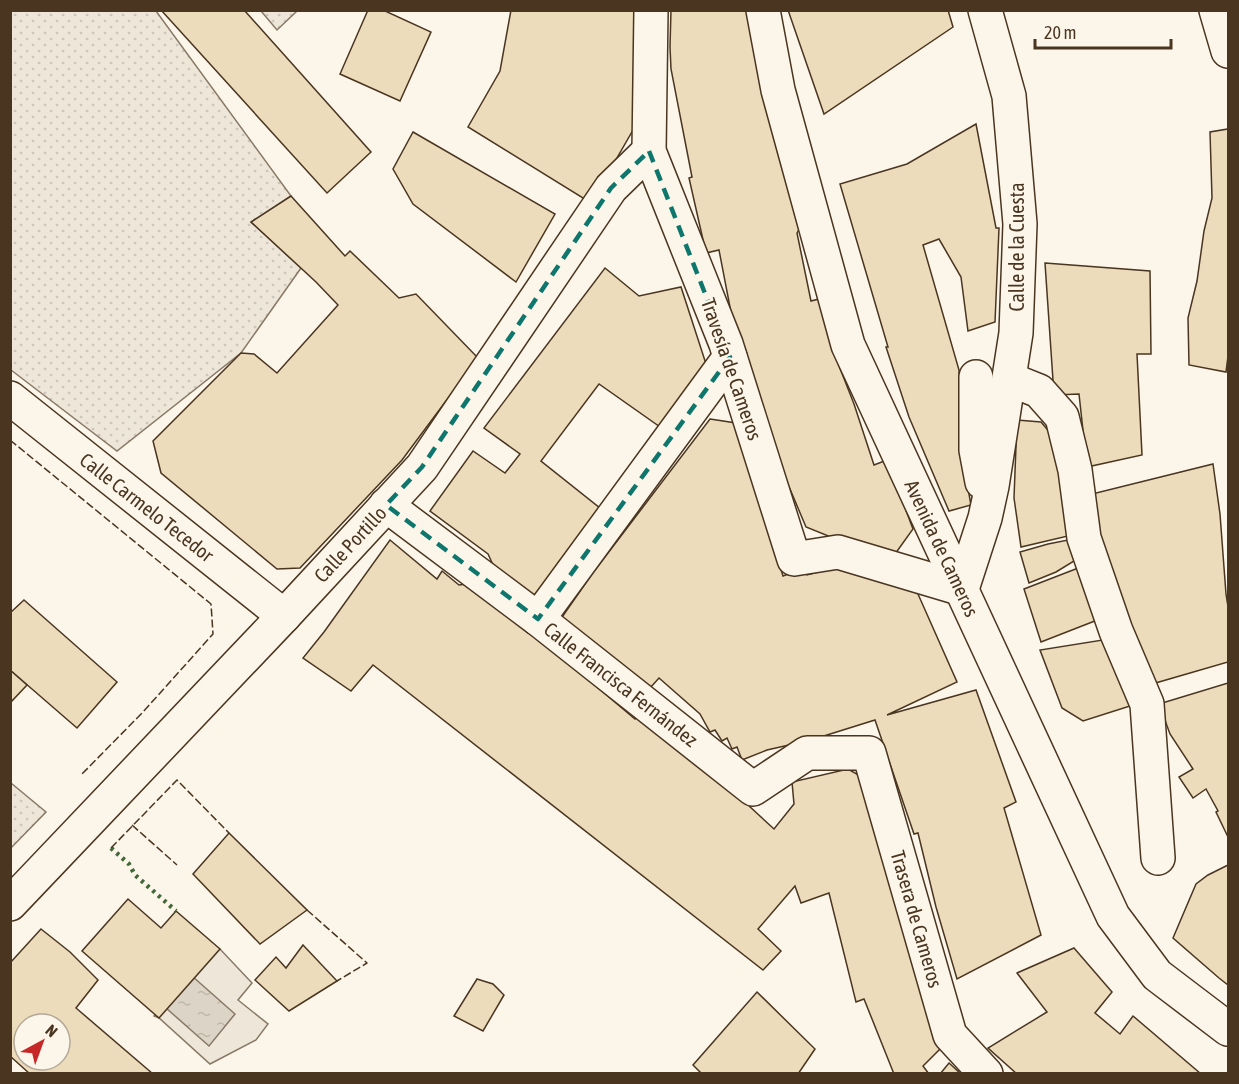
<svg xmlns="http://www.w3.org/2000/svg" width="1239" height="1084" font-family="'Asap Condensed',sans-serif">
  <defs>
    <pattern id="park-dots" width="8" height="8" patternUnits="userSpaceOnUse" patternTransform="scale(1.5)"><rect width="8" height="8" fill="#ede6d9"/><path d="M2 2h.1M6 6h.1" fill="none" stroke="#cdc6ba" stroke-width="1.8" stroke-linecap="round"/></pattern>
    <pattern id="water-ripples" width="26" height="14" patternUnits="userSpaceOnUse" patternTransform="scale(1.5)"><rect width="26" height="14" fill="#dcd4c6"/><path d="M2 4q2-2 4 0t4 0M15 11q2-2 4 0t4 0" fill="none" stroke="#beb7aa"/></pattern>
  </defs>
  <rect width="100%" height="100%" fill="#fbf6e9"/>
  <path fill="#ede6d9" stroke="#887966" stroke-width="1.5" d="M213,945L220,949L252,983L238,1000L268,1024L256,1040L210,1064L159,1018L154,1016Z"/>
  <g fill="url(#park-dots)" stroke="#887966" stroke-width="1.5">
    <path d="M10,11H156L291,196L251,222L301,268L241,353L117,451L11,370Z"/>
    <path d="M261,11H297L277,30Z"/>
    <path d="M11,783L46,812L11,848Z"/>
  </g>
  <path fill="url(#water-ripples)" stroke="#887966" stroke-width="1.5" d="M192,976L235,1014L209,1046L166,1008Z"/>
  <g fill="#ecdcbc" stroke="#4a3520" stroke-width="1.5" fill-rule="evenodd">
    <path d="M161,10H244L371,152L327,193Z"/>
    <path d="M368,10H383L431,32L400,101L340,74Z"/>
    <path d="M511,10H643L633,130L591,203L468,127L500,71Z"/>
    <path d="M671,10H748L802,224L797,233L811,301L819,299L832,348L854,404L874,465L887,460L913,529L890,561L806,527L744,380L719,250L706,253L689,178L692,177L671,69L670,47Z"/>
    <path d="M788,10H948L953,27L824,114Z"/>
    <path d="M976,124L996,228H999L995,322L968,331L961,277L939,239L923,245L959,370L961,450L971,505L949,511L909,417L886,347H888L840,184L907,164Z"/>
    <path d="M1228,129V356L1226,372L1189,365L1188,318L1197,281L1204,231L1212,198L1210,132Z"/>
    <path d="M413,132L555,214L516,282L413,204L393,169Z"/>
    <path d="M291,196L345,256L350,251L399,298L416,294L478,358L402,460L300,568L277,569L161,473L153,441L241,353L254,354L277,373L338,305L316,282L251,222Z"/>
    <path d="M1045,263L1150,271L1151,354H1137L1142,455L1087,467L1079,394L1054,395Z"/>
    <path d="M605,268L639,296L681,287L708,370L663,429L599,384L541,461L605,512L540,604L494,567L488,554L430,511L473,451L505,473L520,454L484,428Z"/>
    <path d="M710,419L736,423L783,576L802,569L807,575L849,564L914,585L957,682L887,715L976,690L1016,802L1004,808L1041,935L957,979L936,907L918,833L914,834L875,720L811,740L767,750L742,760L737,747L732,749L727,738L722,741L715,730L710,732L700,714L659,678L650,688L560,620L592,574Z"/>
    <path d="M1017,420L1041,422L1064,449L1068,536L1021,547L1014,498Z"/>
    <path d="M1213,464L1220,514L1226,594L1228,607V662L1152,684L1084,496Z"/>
    <path d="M1073,539L1079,558L1056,572L1029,583L1020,552L1048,544Z"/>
    <path d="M390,540L437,579L442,571L459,585L474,583L635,719L641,714L696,757L774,829L794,804L792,782L848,769L862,777L944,1045L923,1066L929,1074H894L864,999L856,1002L829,893L801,903L795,886L758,929L781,951L763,970L373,665L351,691L303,658L324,632Z"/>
    <path d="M1086,565L1105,617L1041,642L1024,589Z"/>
    <path d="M24,600L117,682L77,728L10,670V613Z"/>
    <path d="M1115,638L1130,706L1083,721L1062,708L1040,650Z"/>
    <path d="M10,670L27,685L10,703Z"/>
    <path d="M1228,683V837L1216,812L1218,811L1206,789L1193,798L1179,777L1193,769L1170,734L1159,704Z"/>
    <path d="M229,833L307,910L260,944L193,874Z"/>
    <path d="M1228,865V985L1219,978L1173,938L1196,884L1208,875Z"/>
    <path d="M128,899L161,928L176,911L220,949L159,1018L82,951Z"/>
    <path d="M41,929L70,952L98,980L76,1008L153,1074H30L10,1056V963ZM24,1024H60V1060H24Z"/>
    <path d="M303,945L337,981L289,1011L255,980L276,957L286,968Z"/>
    <path d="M1074,948L1112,992L1095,1013L1120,1034L1133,1016L1201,1074H1017L988,1048L1047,1012L1017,973Z"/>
    <path d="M477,979L493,984L504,995L483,1031L454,1016Z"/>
    <path d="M757,992L815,1049L798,1074H702L693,1065Z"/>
    <path d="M949,1063L961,1074H940Z"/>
  </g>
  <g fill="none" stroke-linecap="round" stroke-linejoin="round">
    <defs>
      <g id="minor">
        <path d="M651,10L649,151L726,344L794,559L838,552L962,589L985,518L992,486L1016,333L1020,224L1009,96L985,10"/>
        <path d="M1216,10L1228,51"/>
        <path d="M976,377V450L982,482"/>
        <path d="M1009,379L1039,391L1062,417L1075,470L1084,538L1116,631L1147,704L1158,858"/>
        <path d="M10,398L284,616"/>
        <path d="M386,505L538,619L753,789L807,753H869L950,1035L986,1074"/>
        <path d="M538,619L730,357"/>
        <path d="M10,904L284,616L422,467L611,188L649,151"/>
      </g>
      <path id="major" d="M763,10L778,90L848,345L1113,916L1157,975L1228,1029"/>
    </defs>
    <use href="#minor" stroke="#4a3520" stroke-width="36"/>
    <use href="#major" stroke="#4a3520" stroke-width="36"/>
    <use href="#minor" stroke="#fbf6e9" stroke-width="33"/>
    <use href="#major" stroke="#fbf6e9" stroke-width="33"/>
    <path stroke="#436837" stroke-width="4.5" stroke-dasharray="3 4.5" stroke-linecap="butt" d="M111,848L129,864L135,875L176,911"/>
    <g stroke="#4a3520" stroke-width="1.5" stroke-dasharray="8 3" stroke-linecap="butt">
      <path d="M10,440L211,604L213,634L143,712L82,774"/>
      <path d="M132,825L177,865"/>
      <path d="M111,848L177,780L229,833"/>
      <path d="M307,910L367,963L337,981"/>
    </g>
  </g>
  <path fill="none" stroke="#0f766e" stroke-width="4.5" stroke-dasharray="12 8" stroke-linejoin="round" d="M649,151L730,357L538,619L386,505L422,467L611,188Z"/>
  <g text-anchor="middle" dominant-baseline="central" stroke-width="4.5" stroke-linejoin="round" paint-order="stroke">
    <g font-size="20" fill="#4a3520" stroke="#fbf6e9">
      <text transform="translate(1016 247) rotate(-90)">Calle de la Cuesta</text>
      <text transform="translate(732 369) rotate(71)">Travesía de Cameros</text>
      <text transform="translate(147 507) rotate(38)">Calle Carmelo Tecedor</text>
      <text transform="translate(350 544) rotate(-47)">Calle Portillo</text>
      <text transform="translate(942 548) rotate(65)">Avenida de Cameros</text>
      <text transform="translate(621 684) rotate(38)">Calle Francisca Fernández</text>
      <text transform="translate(917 919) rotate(74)">Trasera de Cameros</text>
    </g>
  </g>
  <rect width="1239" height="1084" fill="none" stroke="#4a3520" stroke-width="24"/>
  <g transform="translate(42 1042) rotate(41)"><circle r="28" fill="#fbf6e9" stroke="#b4a999" stroke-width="1.5"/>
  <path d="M0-4.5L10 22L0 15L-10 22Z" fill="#c62828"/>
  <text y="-9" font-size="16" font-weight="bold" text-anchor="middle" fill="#4a3520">N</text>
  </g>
  <path d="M1035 39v9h136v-9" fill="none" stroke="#4a3520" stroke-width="3"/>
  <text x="1044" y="39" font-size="18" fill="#4a3520" stroke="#fbf6e9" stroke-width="4.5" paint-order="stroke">20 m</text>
</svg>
